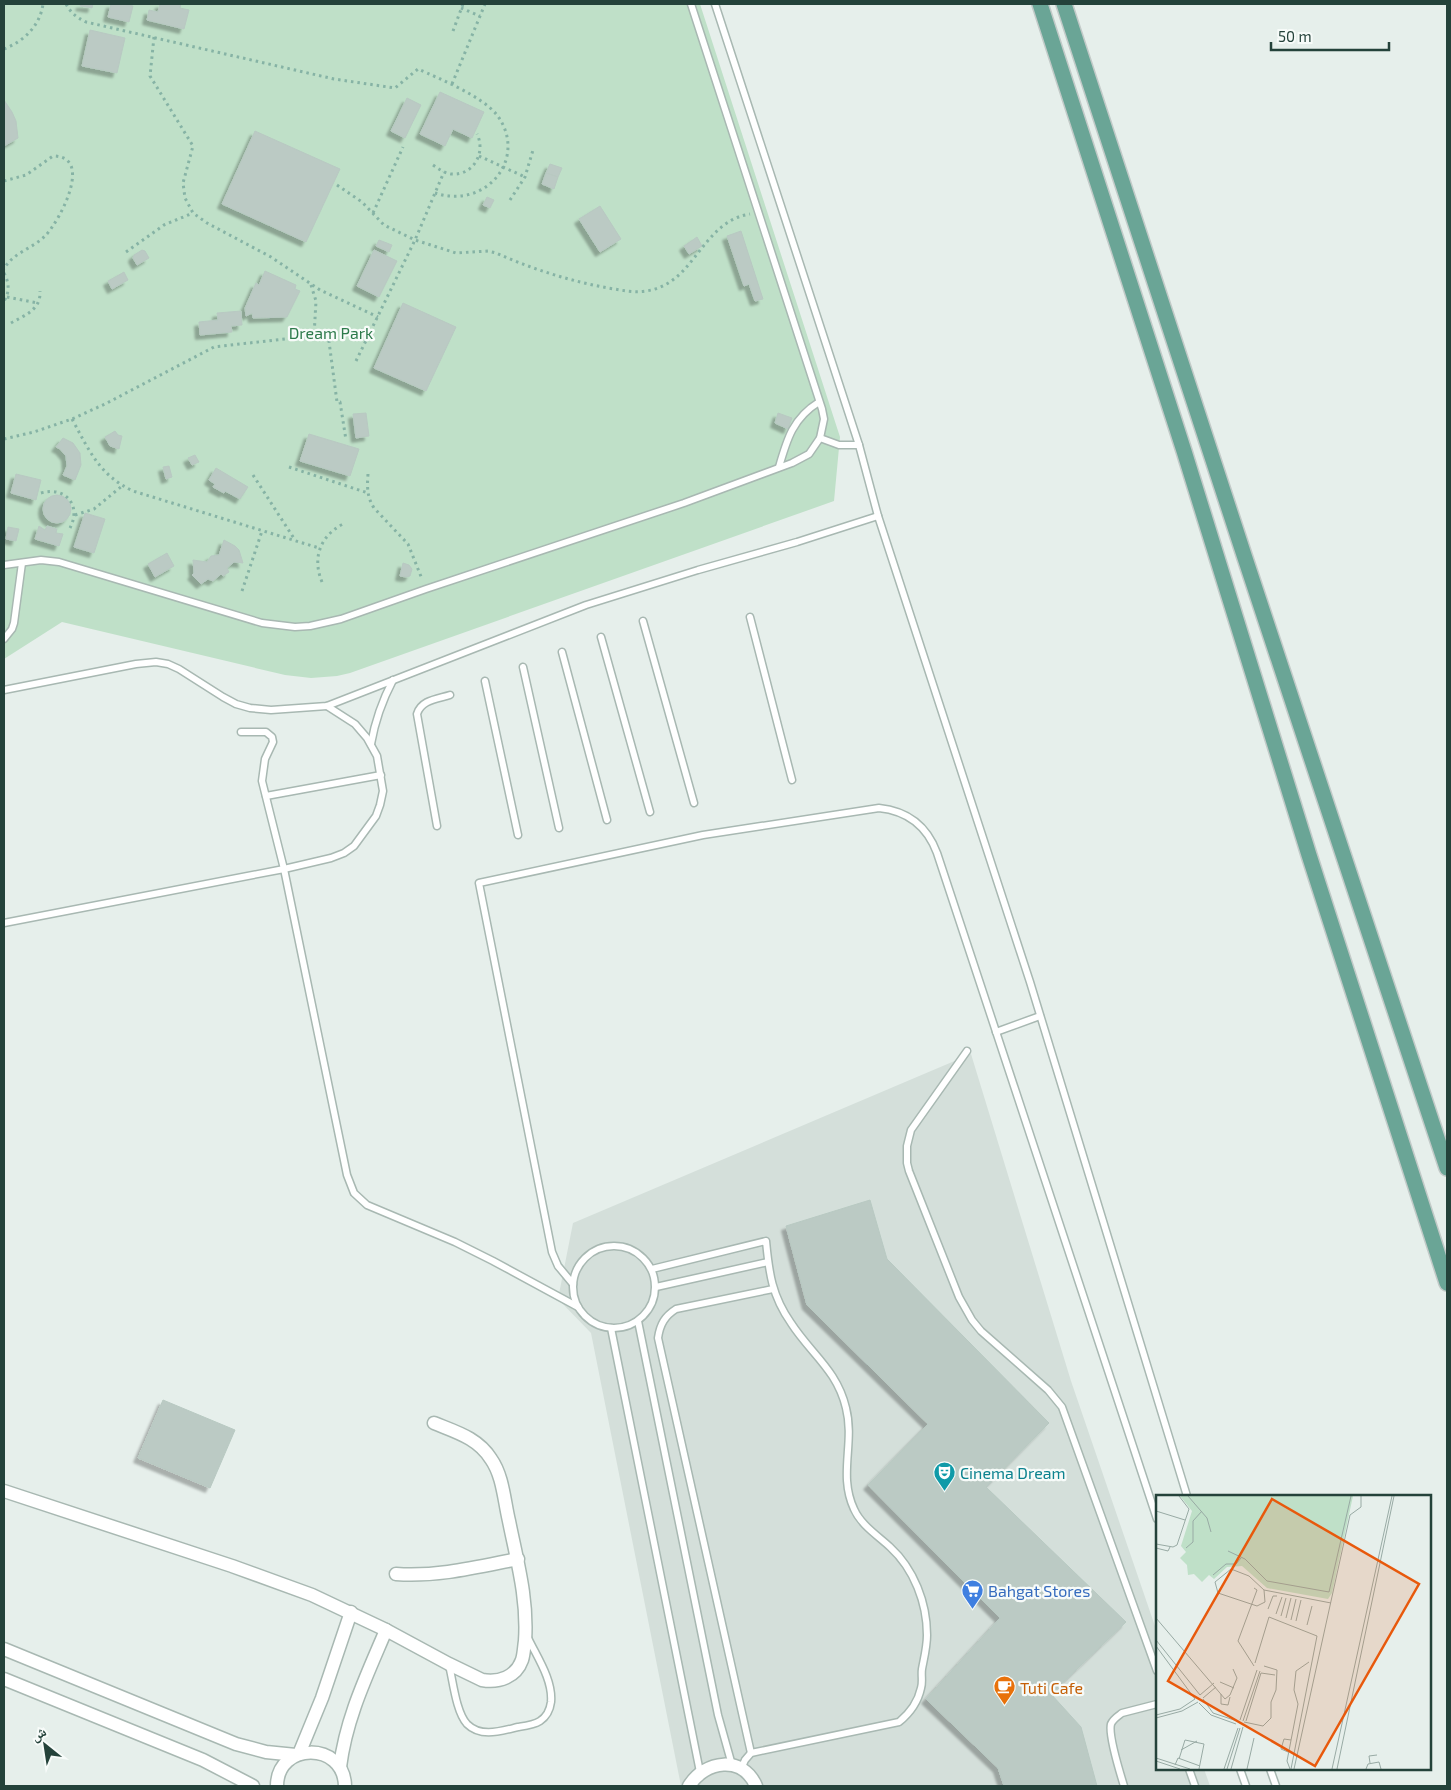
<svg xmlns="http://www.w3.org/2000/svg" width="1451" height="1790" font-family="'Exo 2','Noto Naskh Arabic',sans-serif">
  <defs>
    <filter id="shadow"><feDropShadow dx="-4.5" dy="4.5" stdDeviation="1" flood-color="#0004"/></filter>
  </defs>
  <rect width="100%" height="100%" fill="#e6efeb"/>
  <path fill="#d4dfda" d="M971,1054L1071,1381L1157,1632V1769H1204L1210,1786H681L591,1333L558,1299L573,1223Z"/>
  <path fill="#bfe0c8" d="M4,4H700L840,437L834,501L350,673L337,676L311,678L285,675L62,622L4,659Z"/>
  <g fill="#bbcac4" stroke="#b8c9c2" filter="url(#shadow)">
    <path d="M81,4H93L92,8L80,6Z"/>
    <path d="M111,4H124L133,6L129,22L108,17Z"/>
    <path d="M160,4H181L180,8L189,10L184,29L147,20L149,10L158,12Z"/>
    <path d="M90,30L125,38L117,73L82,66Z"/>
    <path d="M440,92L484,112L472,138L453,129L445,146L420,134Z"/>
    <path d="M407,98L421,105L405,138L391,131Z"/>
    <path d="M4,100L12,112L16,121L18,138L4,146Z"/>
    <path d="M255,131L340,169L306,242L222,204Z"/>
    <path d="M550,164L562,168L558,177L546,173Z"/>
    <path d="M546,173L558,177L554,189L542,184Z"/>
    <path d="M487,197L494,200L490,208L483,205Z"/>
    <path d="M600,206L621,239L600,252L579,219Z"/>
    <path d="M741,231L763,299L755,301L749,284L744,286L727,236Z"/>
    <path d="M697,237L702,246L689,254L684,246Z"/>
    <path d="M379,240L392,245L389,252L376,246Z"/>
    <path d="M142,250L145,251L149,258L137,265L133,258L134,255Z"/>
    <path d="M374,250L397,261L379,297L357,286Z"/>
    <path d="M265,271L296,285L295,289L300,291L287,317L253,318L252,313L246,316L245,308L256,283L259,285Z"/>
    <path d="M124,272L128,280L112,289L108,281Z"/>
    <path d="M403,303L456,327L426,391L374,368Z"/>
    <path d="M241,311L242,325L231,326L232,332L200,335L199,322L218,320L217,313Z"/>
    <path d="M366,413L369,436L356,438L353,414Z"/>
    <path d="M778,413L792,418L788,429L775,423Z"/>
    <path d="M115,431L118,435L122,436L119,449L110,446L105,437Z"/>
    <path d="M309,434L359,449L350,476L300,461Z"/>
    <path d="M63,438L73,443L80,453L81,465L75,480L63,475L67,466L66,456L60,449L56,447Z"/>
    <path d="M195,455L199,462L192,465L188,458Z"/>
    <path d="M169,466L172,477L166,479L163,467Z"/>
    <path d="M216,468L248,487L240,499L225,491L224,493L213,487L215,484L209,480Z"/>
    <path d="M16,474L41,480L36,500L11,493Z"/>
    <circle cx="57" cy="509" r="14"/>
    <path d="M85,513L105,519L94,553L74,547Z"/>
    <path d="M39,526L45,530L47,526L57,529L56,533L63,534L59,546L35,539Z"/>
    <path d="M8,527L19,529L16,541L6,539Z"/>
    <path d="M224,540L235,546L239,550L243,563L234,562L227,568L229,572L223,576L221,574L213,581L208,579L201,584L192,575L194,573L193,560L207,562L211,556L219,555Z"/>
    <path d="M167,553L174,566L155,577L148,564Z"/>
    <path d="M403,563L409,565L412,569L410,576L406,577L400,576Z"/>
    <path d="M870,1200L887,1259L1049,1423L986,1487L1126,1622L1051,1694L1081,1727L1097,1786H1004L998,1768L926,1699L1000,1618L868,1485L928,1424L807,1305L786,1226Z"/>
    <path d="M163,1400L235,1430L210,1488L138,1458Z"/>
  </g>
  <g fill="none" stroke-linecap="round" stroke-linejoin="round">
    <defs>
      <g id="lane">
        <path d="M715,4L859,445L878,516L1030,982L1187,1496"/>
        <path d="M820,438L839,445H859"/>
        <path d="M779,467C787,439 793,418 819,402"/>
        <path d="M4,565L41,560L59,562L262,623L295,627L310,626L341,619L426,589L684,503L792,463L809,454L820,438L824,419L822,409L691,4"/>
        <path d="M750,617L792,780"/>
        <path d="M643,621L694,803"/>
        <path d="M601,637L650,812"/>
        <path d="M4,639L12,629L14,623L22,563"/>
        <path d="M562,652L607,820"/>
        <path d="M523,667L559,828"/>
        <path d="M485,681L518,835"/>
        <path d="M4,690L136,664L156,662L168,664L179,669L223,697L236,704L250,708L271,710L327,706L586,605L698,570L797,542L878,516"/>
        <path d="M241,732H266L272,737L273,742L265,759L262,781L284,869L347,1175L354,1193L367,1205L455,1242L493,1261L578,1307"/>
        <path d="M371,744C375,721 382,701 393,680"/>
        <path d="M266,796L381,775"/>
        <path d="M437,826L417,714C421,700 437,699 450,695"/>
        <path d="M4,923L284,869L331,858L344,853L354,846L376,816L380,805L383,791L377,756L367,738L355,724L327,706"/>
        <path d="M996,1032L1040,1016"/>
        <path d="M967,1051L911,1130L907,1146V1163L909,1171L959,1297L972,1320L981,1331L1048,1390L1062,1407L1157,1671"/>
        <circle cx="614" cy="1287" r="41"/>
        <path d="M652,1269L766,1241C769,1273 772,1296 791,1323C811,1354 837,1370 846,1408C855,1443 838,1475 854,1509C861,1525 877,1535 890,1547C914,1569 927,1603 927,1635C927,1647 924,1658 922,1669C921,1675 923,1682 921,1688C918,1702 910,1713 899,1722L751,1753L745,1760L741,1769"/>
        <path d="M573,1284L558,1266L552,1252L479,883L703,835L879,808C908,811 927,826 937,853L1157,1519"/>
        <path d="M656,1287L768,1262"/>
        <path d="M638,1321L718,1715L732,1765"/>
        <path d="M611,1328L700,1772"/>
        <path d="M449,1665C453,1681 456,1712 467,1724C481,1738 501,1731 518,1727C525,1726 534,1725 540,1721C546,1717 550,1710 551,1702C553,1680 537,1657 528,1638"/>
        <path d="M751,1753L658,1338C660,1324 665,1316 676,1309L773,1289"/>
        <path d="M1189,1769L1195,1786"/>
        <path d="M1240,1769L1246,1786"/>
        <path d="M1270,1769L1276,1786"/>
        <path d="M1124,1786C1120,1773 1108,1735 1111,1724C1113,1719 1118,1716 1122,1713L1157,1704"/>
      </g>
      <g id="street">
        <path d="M4,1491L232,1566L312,1595L386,1630L449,1664L482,1680C499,1683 516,1677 522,1660C524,1654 524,1647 525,1641C528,1599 517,1561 509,1521C504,1500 503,1476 491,1459C478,1438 456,1432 434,1423"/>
        <path d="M396,1574C438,1577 477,1567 518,1559"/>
        <path d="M4,1649L236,1744L266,1752L296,1755"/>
        <path d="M4,1679L203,1760L253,1786"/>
        <path d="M299,1754L322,1698L351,1612"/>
        <path d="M340,1767C346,1718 367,1675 386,1630"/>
        <path d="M277,1786C277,1742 344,1741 345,1786"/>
        <path d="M689,1786C705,1760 743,1755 756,1786"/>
      </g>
      <g id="primary">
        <path d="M1040,4L1184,451L1309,855L1447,1283"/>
        <path d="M1064,4L1244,555L1447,1168"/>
      </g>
    </defs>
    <use href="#lane" stroke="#a8b8b2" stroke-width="9"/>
    <use href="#street" stroke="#a8b8b2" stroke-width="15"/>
    <use href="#primary" stroke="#c2cac8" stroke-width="18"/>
    <g stroke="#86b3a5" stroke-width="3" stroke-dasharray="2.5 4" stroke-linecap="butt">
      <path d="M66,4C71,13 76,17 86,22L334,79L395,88L418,69C440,79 482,96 497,115C529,158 486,210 435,193"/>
      <path d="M461,8L480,16"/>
      <path d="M453,31L463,4"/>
      <path d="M154,37L150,76L193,146L183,183L185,198L193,213L207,223L271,257L320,290L378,317"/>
      <path d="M4,49C24,41 40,26 43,4"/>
      <path d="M452,84L485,4"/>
      <path d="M479,156L525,177"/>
      <path d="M433,165C439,169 444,173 451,174C474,176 486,152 477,134"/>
      <path d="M4,181L26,175L53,156C94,156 60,220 46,235C34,248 12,253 4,269"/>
      <path d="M337,185L362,202L384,225L415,240L456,253L488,251L496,253C532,269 570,281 608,288C621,290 633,293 646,291C660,289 672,282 682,272C703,250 717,219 750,214"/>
      <path d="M510,200L525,177L533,150"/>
      <path d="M373,213L403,147"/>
      <path d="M126,252L164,225L193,213"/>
      <path d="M4,273C9,282 10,292 4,301"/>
      <path d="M311,285L316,301L314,336"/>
      <path d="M7,297L38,303"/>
      <path d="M11,323C25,315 41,310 40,291"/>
      <path d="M328,334L337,402H340L346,440"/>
      <path d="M356,361L415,240L444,172"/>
      <path d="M72,419C89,450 99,475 133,491L319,548"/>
      <path d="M4,439L34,432L72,419L105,404L214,347L372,329"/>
      <path d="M289,467L368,493"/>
      <path d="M368,474C367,487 367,497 374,508L408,544L422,579"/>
      <path d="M253,475L295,540"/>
      <path d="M41,493C65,486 82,505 70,528"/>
      <path d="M75,515L94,509L122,486"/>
      <path d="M322,582C312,558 320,536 343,524"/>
      <path d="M242,591L262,531"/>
    </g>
    <use href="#lane" stroke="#fff" stroke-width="6"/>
    <use href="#street" stroke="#fff" stroke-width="12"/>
    <use href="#primary" stroke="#6aa596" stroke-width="15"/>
  </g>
  <defs>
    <symbol id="theatre-pin" viewBox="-11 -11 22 30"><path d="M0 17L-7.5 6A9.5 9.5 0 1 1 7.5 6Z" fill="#0f9aa8" stroke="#f7fbf9"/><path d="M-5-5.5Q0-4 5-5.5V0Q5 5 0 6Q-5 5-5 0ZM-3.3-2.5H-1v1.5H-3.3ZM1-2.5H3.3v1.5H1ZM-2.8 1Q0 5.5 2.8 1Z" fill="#fff"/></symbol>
    <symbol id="supermarket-pin" viewBox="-11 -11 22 30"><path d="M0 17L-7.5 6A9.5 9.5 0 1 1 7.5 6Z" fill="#3f7fe0" stroke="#f7fbf9"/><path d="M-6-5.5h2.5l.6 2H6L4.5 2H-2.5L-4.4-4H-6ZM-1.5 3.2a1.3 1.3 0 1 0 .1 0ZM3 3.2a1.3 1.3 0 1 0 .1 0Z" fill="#fff"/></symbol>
    <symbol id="cafe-pin" viewBox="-11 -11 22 30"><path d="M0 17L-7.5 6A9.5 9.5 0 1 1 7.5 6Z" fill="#e8710a" stroke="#f7fbf9"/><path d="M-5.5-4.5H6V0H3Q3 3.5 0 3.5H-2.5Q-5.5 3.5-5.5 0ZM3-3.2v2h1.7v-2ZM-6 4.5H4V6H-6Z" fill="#fff"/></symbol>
  </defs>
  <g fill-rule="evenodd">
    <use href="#theatre-pin" x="932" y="1460" width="25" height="34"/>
    <use href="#supermarket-pin" x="960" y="1578" width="25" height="34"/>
    <use href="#cafe-pin" x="992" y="1674" width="25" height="34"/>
  </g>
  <g text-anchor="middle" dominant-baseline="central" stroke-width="4.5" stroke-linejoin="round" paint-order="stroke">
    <g font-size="16" fill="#2d7a4b" stroke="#f7fbf9">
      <text x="331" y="332">Dream Park</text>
    </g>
    <g font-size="16" fill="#0d838f" stroke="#f7fbf9" text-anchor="start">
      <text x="960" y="1472">Cinema Dream</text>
    </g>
    <g font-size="16" fill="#366cbe" stroke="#f7fbf9" text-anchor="start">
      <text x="988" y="1590">Bahgat Stores</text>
    </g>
    <g font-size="16" fill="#c56008" stroke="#f7fbf9" text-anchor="start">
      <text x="1020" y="1687">Tuti Cafe</text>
    </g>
  </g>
  <g transform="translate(1156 1495)">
    <rect width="275" height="275" fill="#e6efeb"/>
    <path d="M24,1H197L176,98L172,104L111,93L86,71L71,72L58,84L53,80L46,87L38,79L32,80L31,70L24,63L30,57L25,51L36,16Z" fill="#bfe0c8"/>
    <path fill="none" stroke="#98aaa4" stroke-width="1" d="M32,1L51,23L55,37M0,16L29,25M0,49L17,52L21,50L33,14L23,1M0,53L12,56L14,52M30,53L37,47V26L46,16M72,56L89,64L111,86L173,97L195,1M57,80L70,69H80L85,63M98,93L101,95L82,146L98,171M108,95L109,107L101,111L62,98L59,87L75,74L93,81L108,95L175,108M112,114L117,101H121M120,119L126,102M125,121L130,103M0,123L69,204L74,200L81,183L77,174M130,123L135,103M135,125L140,104M140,126L145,105M151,130L156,111M0,145L44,200M0,151L39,204M99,168L113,122L161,141L135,274M64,187L78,193M65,199V209L72,210L74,202M44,200L58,188M47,203L60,192M47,204L57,218L81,226M43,208L55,220L80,229M0,220L24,214L39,204M0,223L26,216L42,207M84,225L101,175M87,226L104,176M90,226L105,178L119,180M88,227L107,231L115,223V207L120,195L121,175L108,171M25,255L41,246M132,257L125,254L128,244L135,245M0,263L34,274M23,264L29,245L48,249L43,274M0,266L24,274M214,268L213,261L221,260M19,270L22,263L44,271M68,274L82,233M71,274L84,233M75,274L87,232M91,274L98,243M134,274L131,266L142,209L138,195L140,176L153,167M138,274L194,20L205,12V1M176,274L236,1M181,274L238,1M210,274L212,269L223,267L225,274"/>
    <path fill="#e8590c" fill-opacity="0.15" stroke="#e8590c" stroke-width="2.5" d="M116,4L263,89L159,271L12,186Z"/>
    <rect width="275" height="275" fill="none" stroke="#24423a" stroke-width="2.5"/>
  </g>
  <rect width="1451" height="1790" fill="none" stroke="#24423a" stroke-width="10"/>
  <g transform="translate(45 1745) rotate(330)" stroke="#f7fbf9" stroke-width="4" paint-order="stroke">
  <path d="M0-4L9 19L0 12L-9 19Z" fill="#24423a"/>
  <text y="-8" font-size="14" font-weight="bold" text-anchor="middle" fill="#24423a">ش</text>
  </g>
  <path d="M1271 42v8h118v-8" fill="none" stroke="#24423a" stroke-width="2.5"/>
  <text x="1278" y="42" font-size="15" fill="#24423a" stroke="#f7fbf9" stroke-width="4" paint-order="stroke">50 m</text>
</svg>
